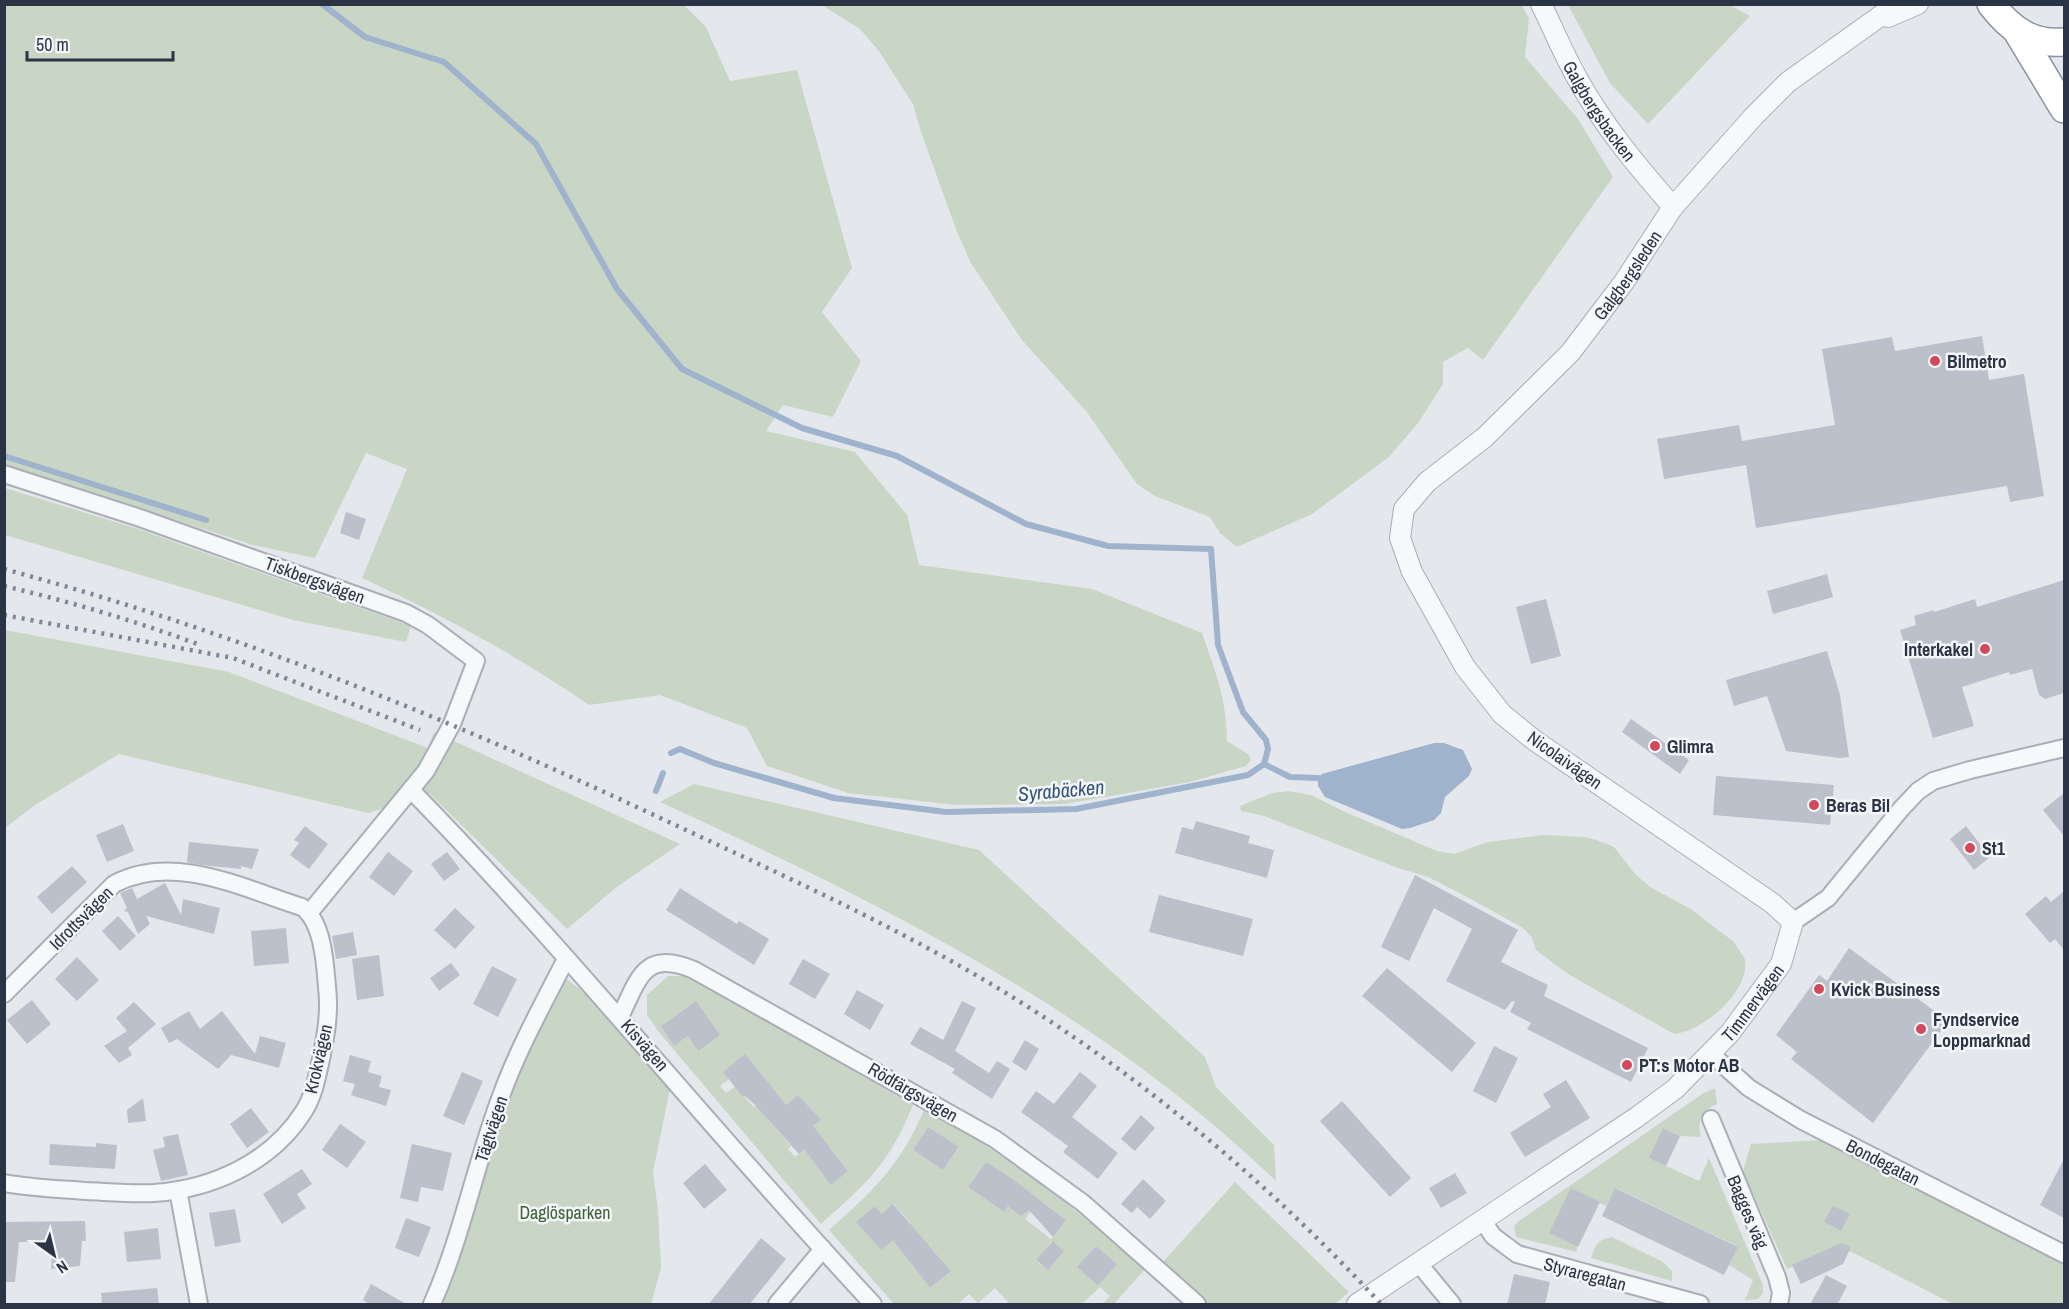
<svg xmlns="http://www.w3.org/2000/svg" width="2069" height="1309" font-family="'Archivo Narrow',sans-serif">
  <rect width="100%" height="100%" fill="#e4e7ec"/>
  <g fill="#c9d6c5" fill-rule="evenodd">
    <path d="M4,5H684L706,27L730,81L797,70L852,268L822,312L861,361L833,417L783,405L766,431L855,452L907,515L919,565L1092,589L1202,633C1216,674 1226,696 1227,741L1248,754L1251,760L1246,766L1190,782L1065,804L956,805L848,793L767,766L747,728L660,695L589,705C517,655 442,615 362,578L407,469L366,453L315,558L253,545L5,465Z"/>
    <path d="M822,5H1522L1529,19L1525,57L1578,119L1613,177L1483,360L1468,348L1443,362V384L1418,423L1389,457L1312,514L1237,547L1220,533L1210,517L1155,496L1137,484L1086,411L1022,340L971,263L957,232L921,132L913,104L878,50L860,29Z"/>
    <path d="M1568,5H1729L1750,16L1648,124L1610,83Z"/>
    <path d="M5,488L135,528L411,626L406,642L293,620L5,535Z"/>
    <path d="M5,630L229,672L428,748L434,732L680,844L618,886L567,929L430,794L368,813L119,754L35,805L5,828Z"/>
    <path d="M694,784L979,850L1205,1057L1216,1087L1274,1145L1276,1181C1098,1010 882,904 660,802Z"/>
    <path d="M1289,791L1311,795L1345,812L1437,851L1454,854L1488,842L1543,835L1585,837L1597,840L1614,847L1635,874L1650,887L1691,909L1718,930L1733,941L1745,959C1750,991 1704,1031 1674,1034L1568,974L1536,950L1532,938L1523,928L1469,898L1428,877L1395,867L1264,816L1241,811L1240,806L1272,793Z"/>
    <path d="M668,976H684L696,982L913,1105C889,1164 867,1183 821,1224L658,1031L647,1015V995ZM696,1001L698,1050L688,1036L674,1046L661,1026ZM729,1079L774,1091L754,1107L735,1087L726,1093L720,1086ZM798,1095L820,1120L809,1130L816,1139L795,1157L788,1149L791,1146L769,1121ZM830,1147L848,1171L831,1184L813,1160Z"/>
    <path d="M566,979L604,1007L674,1069L653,1172L658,1211L661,1268L651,1304H433L507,1083Z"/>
    <path d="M1715,1088L1717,1104C1701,1111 1697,1121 1701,1137L1680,1136L1663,1128L1666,1166L1699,1181L1709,1158L1763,1285V1293L1758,1299L1745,1300L1753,1280L1729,1265L1737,1246L1616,1188L1606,1206L1571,1188L1577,1252L1516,1237L1514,1226L1519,1221L1702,1094Z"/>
    <path d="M924,1110C1005,1151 1076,1209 1145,1269L1114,1304H1102L1110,1296L1100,1287L1082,1304H1006L1008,1302L995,1288L978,1303L969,1294L958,1304H894L829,1230C872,1192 901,1165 924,1110ZM928,1127L959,1148L943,1170L913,1150ZM986,1162L1021,1187L1004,1212L968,1187ZM1040,1200L1066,1220L1051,1239L1025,1219ZM894,1204L911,1224L881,1250L857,1222L875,1206L882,1214ZM1052,1241L1064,1251L1048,1270L1036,1261ZM929,1245L951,1271L930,1288L909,1261ZM1096,1246L1116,1264L1078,1267Z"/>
    <path d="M1824,1140L2064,1263V1304H1953L1840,1246L1787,1269L1743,1171L1751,1144Z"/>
    <path d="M1235,1182L1349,1292L1335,1304H1203L1162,1263Z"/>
    <path d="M1612,1237L1663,1262L1672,1271V1281L1591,1258C1595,1246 1598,1239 1612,1237Z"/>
  </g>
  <path fill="#9fb4cc" d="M1434,743H1444L1463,750L1472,769L1469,776L1445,797L1441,813L1434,820L1410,828L1402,829L1325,797L1318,786V778L1322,774Z"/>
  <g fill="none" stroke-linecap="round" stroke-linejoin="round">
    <g stroke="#9fb4cc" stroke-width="6">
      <path d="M322,4L365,37L444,62L536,144L617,289L682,369L802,428L897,456L1026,524L1108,546L1211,549L1218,645L1243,712L1266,740L1268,749L1264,764L1248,775L1076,809L946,812L834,798L714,763L680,749L671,753"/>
      <path d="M4,456L206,520"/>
      <path d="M1264,764L1290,777L1318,778"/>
      <path d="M656,791L663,773"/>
    </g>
  </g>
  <g fill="#bbc0ca">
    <path d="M1982,336L1989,380L2024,374L2044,496L2010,502L2007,486L1756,528L1746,465L1664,479L1657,439L1739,425L1742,441L1835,425L1822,349L1892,337L1895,351Z"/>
    <path d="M346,512L366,519L359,540L340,533Z"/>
    <path d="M1827,574L1833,597L1773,614L1767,591Z"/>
    <path d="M2064,580V693L2045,699L2039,695L2032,669L2010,675L2009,672L1962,687L1974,726L1933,738L1900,630L1916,625L1914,616L1934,610V612L1975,599L1977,607Z"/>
    <path d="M1546,599L1561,656L1531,664L1516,607Z"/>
    <path d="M1827,651L1840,695L1849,757L1839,758L1786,751L1767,696L1734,706L1726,680Z"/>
    <path d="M1631,719L1689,760L1680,774L1622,732Z"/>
    <path d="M1716,776L1834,785L1830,825L1713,815Z"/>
    <path d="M2064,793V836L2043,810Z"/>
    <path d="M1196,821L1250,836L1248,843L1274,850L1267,878L1175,853L1182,827L1193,830Z"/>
    <path d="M123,824L134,851L107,862L96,835Z"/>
    <path d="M305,826L328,844L309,869L290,855L299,843L294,840Z"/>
    <path d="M1966,826L1990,857L1974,870L1950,839Z"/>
    <path d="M189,842L259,849L252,869L241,866V869L201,865L187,862Z"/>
    <path d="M388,852L413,871L394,896L369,877Z"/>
    <path d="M447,852L460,869L444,881L431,864Z"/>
    <path d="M72,866L87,882L52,914L37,897Z"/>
    <path d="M1415,875L1518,930L1501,962L1548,985L1544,996L1648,1048L1631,1082L1527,1029L1531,1023L1510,1012L1515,1002L1512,1001L1505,1010L1446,981L1472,929L1434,908L1409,961L1381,947Z"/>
    <path d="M165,883L181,915L183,899L220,908L214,934L146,916L150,924L138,934L128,912L124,911L127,908L120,893L132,888L137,899Z"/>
    <path d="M680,888L737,924L739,921L769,939L754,965L666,910Z"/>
    <path d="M2064,891V950L2055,939L2050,943L2025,914L2046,896L2051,902Z"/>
    <path d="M1159,895L1253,919L1243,956L1149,932Z"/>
    <path d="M455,908L475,927L455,949L434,930Z"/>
    <path d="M118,916L136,936L120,951L102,931Z"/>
    <path d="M286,928L289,963L254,966L251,931Z"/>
    <path d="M353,932L357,955L336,959L332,936Z"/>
    <path d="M1849,948L1948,1021L1873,1123L1791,1059L1797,1052L1776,1035L1819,975L1827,981Z"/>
    <path d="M379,955L384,996L357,1000L352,959Z"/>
    <path d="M77,957L99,980L77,1001L55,979Z"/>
    <path d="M803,959L830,974L815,999L789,984Z"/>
    <path d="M451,963L460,975L439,991L430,978Z"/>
    <path d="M492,966L517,979L498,1017L473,1004Z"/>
    <path d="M1387,968L1476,1043L1452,1072L1362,996Z"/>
    <path d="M857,990L884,1005L870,1030L844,1014Z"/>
    <path d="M32,1000L51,1024L27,1044L7,1020Z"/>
    <path d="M696,1001L720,1035L698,1051L688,1036L674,1046L661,1026Z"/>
    <path d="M962,1001L976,1008L955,1051L989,1073L997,1061L1010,1069L992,1099L952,1073L955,1069L910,1044L920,1027L943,1040Z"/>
    <path d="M134,1002L156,1024L128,1048L132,1055L119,1063L104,1046L127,1031L116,1018Z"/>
    <path d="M189,1011L200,1029L222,1011L255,1054L260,1036L286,1043L279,1068L231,1055L218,1069L177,1039L169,1043L161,1028Z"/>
    <path d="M1025,1040L1039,1049L1026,1071L1012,1062Z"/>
    <path d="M1494,1046L1518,1058L1496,1103L1473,1091Z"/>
    <path d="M745,1054L786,1105L798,1095L821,1120L813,1126L848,1171L831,1185L804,1149L799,1154L756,1106L745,1096L743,1097L723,1072Z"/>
    <path d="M350,1055L371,1061L368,1072L382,1076L379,1087L391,1090L386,1106L351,1095L355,1084L343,1081Z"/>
    <path d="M462,1072L483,1081L464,1125L443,1116Z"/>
    <path d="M1080,1072L1097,1086L1072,1117L1118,1153L1098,1179L1063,1152L1068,1146L1021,1112L1036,1091L1054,1104Z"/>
    <path d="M1566,1080L1590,1118L1525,1157L1510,1133L1551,1107L1543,1094Z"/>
    <path d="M143,1098L146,1121L128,1123L127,1110Z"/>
    <path d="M1342,1101L1411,1178L1390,1197L1320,1121Z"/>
    <path d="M251,1108L269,1132L247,1148L230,1124Z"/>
    <path d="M1141,1115L1155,1128L1135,1151L1121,1139Z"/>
    <path d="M340,1124L366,1142L347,1168L322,1150Z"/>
    <path d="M928,1127L959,1147L943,1170L913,1150Z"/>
    <path d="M1663,1128L1680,1136L1666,1166L1649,1158Z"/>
    <path d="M178,1134L188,1175L161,1181L153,1150L165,1147L163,1137Z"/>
    <path d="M96,1143L117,1145L115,1169L49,1165L50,1144L96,1147Z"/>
    <path d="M412,1144L452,1153L443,1191L421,1187L418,1202L400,1198Z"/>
    <path d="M2064,1159V1218L2040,1205Z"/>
    <path d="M986,1162L1011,1178L1066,1220L1053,1237L1029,1210L1021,1216L1008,1206L1004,1212L968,1187Z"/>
    <path d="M705,1164L727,1190L704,1209L683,1183Z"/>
    <path d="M302,1169L312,1184L297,1194L306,1208L282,1224L263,1194Z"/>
    <path d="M1455,1173L1467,1193L1441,1208L1429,1188Z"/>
    <path d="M1143,1179L1166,1201L1150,1219L1137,1207L1132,1213L1121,1204Z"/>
    <path d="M1571,1188L1600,1202L1578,1247L1549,1233Z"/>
    <path d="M1615,1188L1738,1247L1724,1275L1602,1216Z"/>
    <path d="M893,1204L951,1271L930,1288L893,1240L881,1250L856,1222L875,1206L882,1214Z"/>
    <path d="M1833,1206L1850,1214L1841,1231L1824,1222Z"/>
    <path d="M235,1209L241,1242L215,1247L209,1213Z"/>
    <path d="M406,1218L431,1227L419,1257L395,1248Z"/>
    <path d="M85,1221L86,1241H82L80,1266L51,1269L53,1242H19L15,1282H4V1222Z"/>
    <path d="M158,1228L161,1259L127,1262L124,1232Z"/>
    <path d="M761,1238L786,1259L749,1305H708Z"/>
    <path d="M1053,1241L1064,1251L1048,1270L1036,1260Z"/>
    <path d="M1841,1243L1851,1247L1843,1264L1801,1284L1792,1265Z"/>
    <path d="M1096,1246L1117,1264L1098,1285L1077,1267Z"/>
    <path d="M1514,1274L1550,1282L1545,1305H1507Z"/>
    <path d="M1826,1275L1847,1286L1837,1305H1810Z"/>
    <path d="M371,1284L408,1305H371L363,1300Z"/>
    <path d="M157,1288L159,1305H102L101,1293Z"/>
  </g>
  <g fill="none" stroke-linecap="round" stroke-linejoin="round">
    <defs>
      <g id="minor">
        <path d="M4,474L140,518L406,613L428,625L476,661L452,724L426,771L310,912"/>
        <path d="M411,790C572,955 716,1136 873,1304"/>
        <path d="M1793,922L1828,898L1901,809L1918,791L1933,781L1970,770L2064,748"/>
        <path d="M4,994L114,884C174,852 244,889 302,907C323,922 325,963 327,987C330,1012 326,1035 321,1059C317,1077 314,1095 304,1111C272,1162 213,1189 154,1193C131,1194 109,1192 86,1191C59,1189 31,1188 4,1183"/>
        <path d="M620,1017C639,977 645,949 694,970L995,1139L1083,1203L1197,1304"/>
        <path d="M1711,1054L1749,1088L1801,1120L2064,1254"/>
        <path d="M1711,1119L1777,1277L1781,1293L1779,1304"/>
        <path d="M178,1190L199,1304"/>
        <path d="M1483,1221L1493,1236L1517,1254L1700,1304"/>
        <path d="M1419,1264L1452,1304"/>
        <path d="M432,1304C462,1237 475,1165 501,1096C518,1049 543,1004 566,959"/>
        <path d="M777,1304L823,1249"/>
      </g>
      <g id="tertiary">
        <path id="s1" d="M1541,4C1553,28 1563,53 1576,76C1602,124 1637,166 1673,207"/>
        <path d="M1888,17L1918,4"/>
        <path id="s2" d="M1357,1304L1637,1117L1675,1089L1730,1033L1781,964L1793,922L1772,903L1534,740L1502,714L1465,667L1412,572L1400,538L1404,509L1427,482L1485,437L1570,353L1624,282L1673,207L1754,116L1788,82L1897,4"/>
      </g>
      <g id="trunk">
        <path d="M1991,4C2011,30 2032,45 2064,42"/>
        <path d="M2017,31L2064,109"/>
      </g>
    </defs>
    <use href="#minor" stroke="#a9aeb7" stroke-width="20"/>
    <use href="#tertiary" stroke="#a9aeb7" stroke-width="22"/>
    <use href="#trunk" stroke="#8b94a3" stroke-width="30"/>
    <use href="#minor" stroke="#f7f8fa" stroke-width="16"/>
    <use href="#tertiary" stroke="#f7f8fa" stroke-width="20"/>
    <use href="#trunk" stroke="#fff" stroke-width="27"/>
    <g stroke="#7d8696" stroke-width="4.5" stroke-dasharray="3 6" stroke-linecap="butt">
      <path d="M4,569C230,630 445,717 656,816C771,870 888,922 996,987C1138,1073 1268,1182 1381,1304"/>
      <path d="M4,586C71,602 136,621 200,645"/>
      <path d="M4,615L233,658L420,730"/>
    </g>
  </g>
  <g fill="#d1495b" stroke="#f4f6f9" stroke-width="2">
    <circle cx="1935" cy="361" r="6"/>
    <circle cx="1985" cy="649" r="6"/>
    <circle cx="1655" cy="746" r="6"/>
    <circle cx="1814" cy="805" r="6"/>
    <circle cx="1970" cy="848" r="6"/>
    <circle cx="1819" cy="989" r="6"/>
    <circle cx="1921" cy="1029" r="6"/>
    <circle cx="1627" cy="1065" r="6"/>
  </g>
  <g text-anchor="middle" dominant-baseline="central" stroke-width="5" stroke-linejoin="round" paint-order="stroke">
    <g font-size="18" fill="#2b3445" stroke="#f4f6f9">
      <text stroke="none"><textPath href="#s1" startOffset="122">Galgbergsbacken</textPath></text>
      <text stroke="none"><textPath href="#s2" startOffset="1509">Galgbergsleden</textPath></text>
      <text transform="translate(315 580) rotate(20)">Tiskbergsvägen</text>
      <text transform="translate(1565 760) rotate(35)">Nicolaivägen</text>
      <text transform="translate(81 918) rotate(-45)">Idrottsvägen</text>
      <text stroke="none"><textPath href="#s2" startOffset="500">Timmervägen</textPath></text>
      <text transform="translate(645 1045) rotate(49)">Kisvägen</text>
      <text transform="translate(318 1059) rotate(-77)">Krokvägen</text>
      <text transform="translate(913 1092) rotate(30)">Rödfärgsvägen</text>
      <text transform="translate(491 1129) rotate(-72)">Tägtvägen</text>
      <text transform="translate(1883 1162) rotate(27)">Bondegatan</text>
      <text transform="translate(1748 1212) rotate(67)">Bagges väg</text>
      <text transform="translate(1585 1274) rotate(15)">Styraregatan</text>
    </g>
    <g font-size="18" font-weight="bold" fill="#2b3445" stroke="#f4f6f9" text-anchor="start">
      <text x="1947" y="361">Bilmetro</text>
      <text x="1973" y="649" text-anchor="end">Interkakel</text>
      <text x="1667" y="746">Glimra</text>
      <text x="1826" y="805">Beras Bil</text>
      <text x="1982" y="848">St1</text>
      <text x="1831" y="989">Kvick Business</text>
      <text x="1933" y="1019">Fyndservice<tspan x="1933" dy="21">Loppmarknad</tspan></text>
      <text x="1639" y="1065">PT:s Motor AB</text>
    </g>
    <g font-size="18" fill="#3f6138" stroke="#f4f6f9">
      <text x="565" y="1212">Daglösparken</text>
    </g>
    <g font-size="20" font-style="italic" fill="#34527a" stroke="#f4f6f9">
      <text transform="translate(1061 790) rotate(-5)">Syrabäcken</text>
    </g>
  </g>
  <rect width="2069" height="1309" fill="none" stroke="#2b3445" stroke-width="12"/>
  <g transform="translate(54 1255) rotate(146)" stroke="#f4f6f9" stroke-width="4.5" paint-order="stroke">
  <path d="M0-4.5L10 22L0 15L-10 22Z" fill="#2b3445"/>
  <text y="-9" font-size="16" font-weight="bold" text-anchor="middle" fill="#2b3445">N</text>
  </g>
  <path d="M27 51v9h146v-9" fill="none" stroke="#2b3445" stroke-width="3"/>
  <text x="36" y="51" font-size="18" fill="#2b3445" stroke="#f4f6f9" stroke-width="4.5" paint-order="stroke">50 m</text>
</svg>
